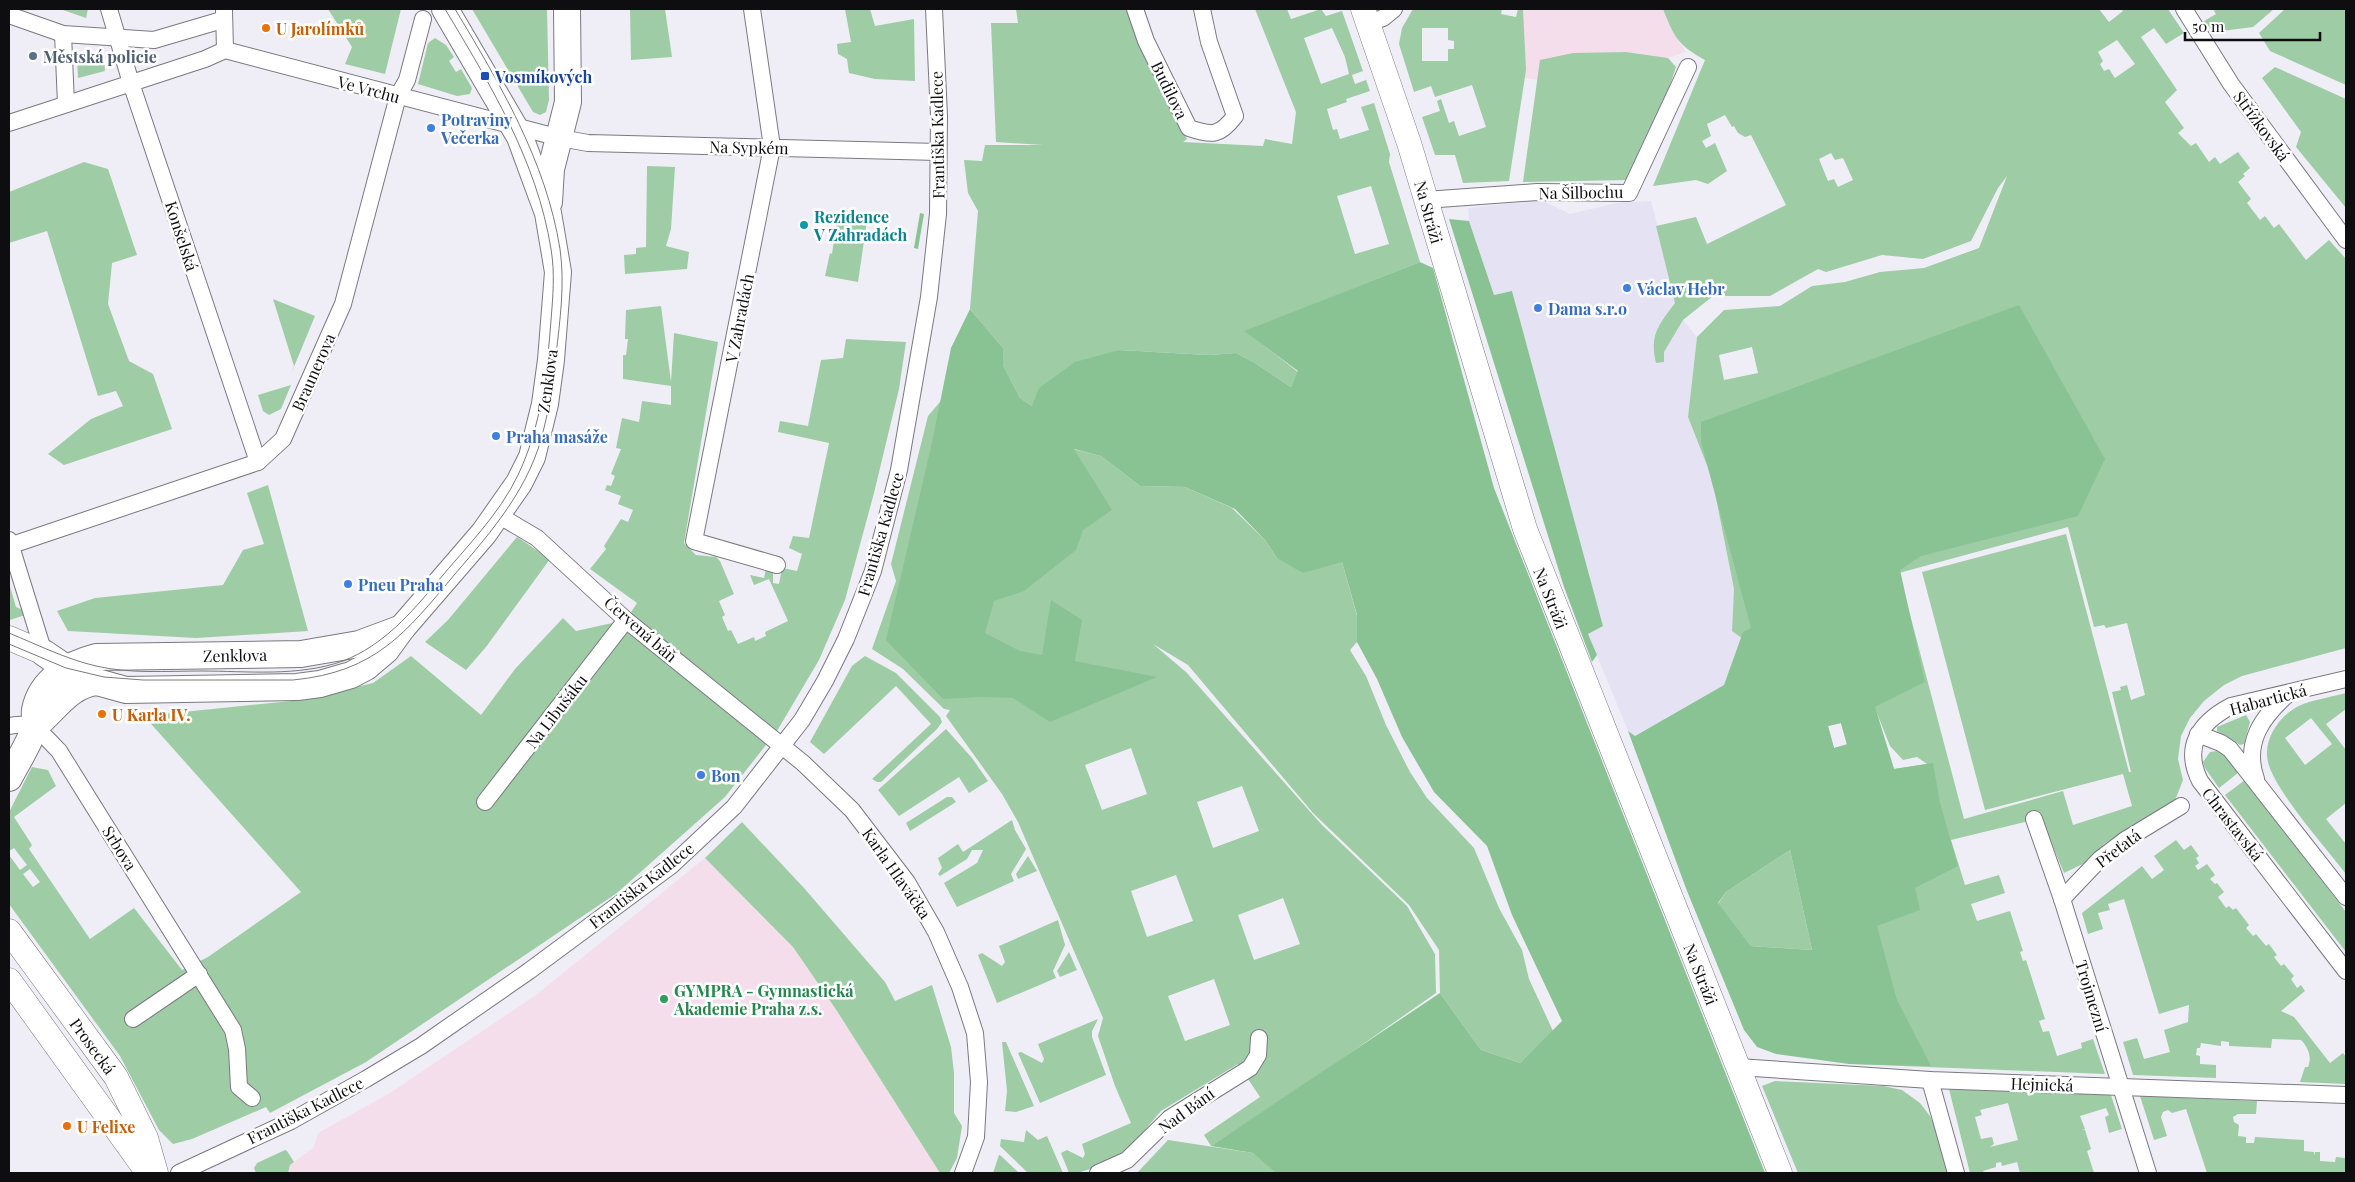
<svg xmlns="http://www.w3.org/2000/svg" width="2355" height="1182" font-family="'Playfair Display',serif">
  <rect width="100%" height="100%" fill="#efeef7"/>
  <path fill="#e5e3f3" d="M1541,200L1570,214L1616,203L1651,201L1683,320L1697,337L1688,417L1712,478L1734,589L1732,631L1743,639L1724,685L1634,736L1628,731L1588,634L1603,625L1512,291L1494,295L1469,221L1468,208Z"/>
  <g fill="#f5deeb">
    <path d="M1523,9H1663L1671,28L1686,52L1668,58L1626,52L1545,81L1525,78Z"/>
    <path d="M705,858L793,947L837,1011L940,1173H288L290,1165L314,1147L318,1133L390,1093L536,995Z"/>
  </g>
  <g fill="#9ecca5" fill-rule="evenodd">
    <path d="M60,9H88L86,18Z"/>
    <path d="M328,9H401L385,74L345,64L352,47Z"/>
    <path d="M472,9H547L549,100L546,112L540,115L533,112Z"/>
    <path d="M630,9H665L672,57L631,60Z"/>
    <path d="M845,9H870L875,26L914,19L915,81L875,79L849,73L847,59L838,54L837,44L851,42Z"/>
    <path d="M1016,9H1126L1138,41L1187,139L1183,142L1263,146L1265,139L1292,144L1296,112L1255,9H1287L1291,19L1321,9L1326,16L1342,11L1370,91L1346,99L1347,102L1327,109L1333,130L1337,129L1340,139L1369,130L1361,107L1374,103L1390,154L1389,162L1420,262L1245,331L1298,372L1291,387L1255,363L1236,353L1209,355L1119,350L1032,406L1020,398L1003,365V348L970,309L978,211L968,193L964,160L982,161L985,145H1043L996,142L991,23H1018ZM1332,28L1345,57L1349,74L1321,84L1304,38ZM1363,71L1366,80L1355,84L1352,75ZM1371,186L1389,244L1355,254L1337,196Z"/>
    <path d="M1413,9H1502L1501,14L1516,17L1518,9H1523L1526,70L1509,181L1463,183L1455,155H1435L1422,117L1440,111L1437,101L1441,99L1449,123L1454,121L1459,136L1486,127L1472,85L1435,97L1431,86L1414,92L1399,44L1402,28ZM1422,28H1448V40L1454,41V49H1448V61H1422Z"/>
    <path d="M1663,9H2099L2109,22L2123,11L2121,9H2168L2184,33L2166,44L2154,28L2141,37L2177,90L2165,102L2184,128L2178,133L2191,146L2196,143L2209,162L2215,157L2220,164L2238,152L2250,168L2243,174L2245,176L2238,182L2251,199L2247,203L2260,220L2265,216L2274,228L2279,224L2306,260L2329,240L2346,259V648L2242,676L2224,685L2204,701L2190,718L2181,736L2178,759L2183,780L2174,803L2121,833L2104,844L2089,861L2064,873L2041,818L1951,840L1965,885L1999,875L2005,893L1971,904L1977,921L2010,911L2023,951L2020,952L2023,961L2026,960L2045,1019L2039,1021L2043,1032L2049,1031L2057,1056L2082,1048L2081,1043L2093,1039L2105,1074L1852,1064L1743,639L1732,631L1734,589L1712,478L1688,417L1697,337L1724,310L1780,306L1812,286L1845,282L1880,272L1924,268L1979,248L2007,176L1998,188L1971,241L1923,259L1882,255L1826,272L1818,269L1770,296H1713L1683,320L1664,352V362L1656,363C1649,334 1659,325 1675,303L1656,226L1696,217L1707,244L1786,205L1751,135L1745,137L1738,133L1734,126L1732,127L1725,115L1707,124L1711,136L1702,141L1706,148L1715,143L1727,171L1708,184L1696,180L1653,186L1705,60C1678,45 1674,37 1663,9ZM2117,40L2135,64L2115,78L2109,69L2104,71L2100,64L2103,61L2098,52ZM1831,153L1835,160L1843,158L1853,180L1838,187L1834,179L1828,181L1819,159ZM1752,347L1758,373L1724,380L1719,355ZM2068,527L2094,627L2104,625L2106,628L2127,623L2145,695L2131,700L2127,685L2120,687L2121,690L2112,692L2131,772H2129L2066,534L1922,572L1985,810L2123,774L2132,806L2073,825L2063,791L1964,819L1899,573ZM1876,711L1890,746L1903,760L1917,757L1927,764L1894,769ZM1841,723L1847,744L1834,748L1828,726Z"/>
    <path d="M2213,9H2274L2253,27L2214,32L2204,21L2216,14Z"/>
    <path d="M2285,9H2346V85L2270,51L2259,33Z"/>
    <path d="M435,38L446,45L454,57L449,61L456,72L461,69L472,88L470,94L457,96L418,84L428,43Z"/>
    <path d="M1626,52L1668,58L1676,67L1669,88L1629,180L1523,182L1540,60L1573,53Z"/>
    <path d="M77,58L104,61L105,71L78,78Z"/>
    <path d="M2275,67L2346,99V208L2296,147L2301,132L2262,78Z"/>
    <path d="M84,162L108,169L137,255L112,263L108,304L129,361L153,374L172,429L64,465L48,454L91,419L123,406L116,391L98,396L47,231L9,243V192Z"/>
    <path d="M647,166L675,167L671,229L666,246L689,252L687,269L625,274L624,255L636,254V248L646,247Z"/>
    <path d="M838,213L868,214L858,282L825,276L830,253L832,254Z"/>
    <path d="M273,299L315,316L291,374L294,366Z"/>
    <path d="M661,306L671,382L674,333L718,342L684,543L696,555L716,557L720,561L734,594L719,601L725,615L722,617L728,631L731,630L738,644L754,637L755,641L766,636L765,632L788,621L769,579L754,585L750,575L764,578L766,569L773,572V583L779,584L782,568L797,571L802,554L789,548L793,536L809,538L829,443L778,432L780,421L808,426L821,360L843,358L846,339L906,342L899,389L874,493L845,600L819,660L777,731L725,797L617,893L366,1062L270,1113L266,1107L192,1139L173,1144L159,1130L120,1056L9,904V855L20,870L27,865L14,848L9,851V812L32,767L48,770L56,786L14,817L32,845L29,849L90,939L134,908L182,970L208,957L301,892L144,716L301,700L373,683L411,656L481,715L515,669L563,618L576,631L626,620L637,603L590,569L606,549L604,546L621,519L628,522L633,510L618,504L621,496L605,490L607,485L611,486L615,476L611,474L621,449L616,448L622,418L639,422L642,401L671,405V386L623,379V355H626L628,339H625L626,310ZM30,869L40,882L33,887L23,874Z"/>
    <path d="M291,385L281,409L269,415L263,411L258,395Z"/>
    <path d="M940,402L1091,477L1073,449L1101,456L1140,486L1185,487L1232,508L1265,540L1277,558L1342,562L1357,616V642L1350,650L1366,676L1386,725L1410,772L1427,798L1474,848L1499,908L1522,950L1529,979L1553,1031L1520,1063L1481,1050L1440,993L1439,950L1409,905L1313,813L1188,665L1153,644L1186,672L1322,825L1407,906L1435,954L1436,993L1316,1077L1211,1146L1204,1135L1260,1097L1238,1064L1161,1111L1133,1144L1117,1157L1103,1165L1077,1173H1069L1061,1153L1067,1150L1083,1158L1085,1154L1082,1144L1131,1123L1115,1086L1098,1036L1103,1018L1018,822L1002,794L946,716L950,710L944,709L903,669L872,649L896,581L891,564L928,416ZM1131,748L1147,794L1102,810L1085,765ZM1242,786L1259,831L1213,848L1197,802ZM1176,875L1193,921L1147,937L1131,891ZM1283,898L1300,944L1254,960L1238,915ZM1214,979L1230,1025L1185,1041L1168,996Z"/>
    <path d="M268,485L308,631L196,638L68,631L57,611L95,598L223,585L243,550L264,544L247,493Z"/>
    <path d="M517,537L550,559L486,647L466,670L425,642L448,620Z"/>
    <path d="M9,583L16,607L23,610L25,615L10,620Z"/>
    <path d="M865,656L896,673L940,717L942,722L937,729L881,782H877L872,779L931,724L896,686L824,754L810,742L852,666Z"/>
    <path d="M2346,693V709L2326,724L2346,750V803L2326,819L2346,844V874C2326,848 2275,791 2268,762C2263,742 2276,721 2292,710C2306,700 2329,698 2346,693ZM2311,718L2332,744L2305,765L2285,738Z"/>
    <path d="M2246,715L2250,722L2244,744L2240,745L2217,731V727Z"/>
    <path d="M946,729L972,758L988,781L969,793L959,777L899,816L878,790Z"/>
    <path d="M2217,751L2223,753L2238,773L2219,788L2205,768L2203,762L2210,752Z"/>
    <path d="M2245,780L2346,912V952L2225,795Z"/>
    <path d="M947,797H952L956,802L910,831L906,823Z"/>
    <path d="M1012,820L1015,830L1026,849L1011,874L1014,881L957,907L944,883L977,863L983,850H972L967,859L940,876L938,874L942,868L938,858L958,844L963,852Z"/>
    <path d="M742,822L804,888L885,982L895,1001L932,985L951,1047L954,1073V1113L962,1126L957,1158L949,1173H940L837,1011L793,947L705,858Z"/>
    <path d="M2176,840L2184,850L2191,845L2199,856L2196,858L2199,863L2195,866L2198,870L2207,864L2215,875L2210,879L2215,884L2217,883L2224,892L2218,897L2226,908L2229,906L2233,910L2236,908L2249,925L2246,928L2253,936L2256,934L2266,946L2269,944L2277,955L2274,957L2281,966L2284,964L2294,976L2291,979L2297,988L2301,985L2305,991L2281,1011L2294,1017L2330,1063L2343,1053L2346,1057V1084L2300,1082L2305,1067H2308C2313,1055 2306,1045 2301,1040L2272,1039L2271,1048L2229,1046V1042L2221,1041V1046L2201,1043L2200,1048H2197L2196,1055L2200,1056V1064L2216,1065V1078L2133,1075L2123,1042L2137,1038L2144,1059L2170,1052L2164,1030L2188,1022L2189,1005L2159,1014L2124,899L2108,904L2110,910L2098,913L2103,929L2088,934L2082,913L2142,866L2152,879L2164,870L2154,856Z"/>
    <path d="M1790,850L1812,950L1751,946L1718,904L1726,892Z"/>
    <path d="M1028,856L1037,871L1018,879L1016,874Z"/>
    <path d="M1058,920L1065,945L1053,971L1056,978L997,1003L978,955L982,953L1002,966L1005,962L999,946Z"/>
    <path d="M1069,952L1077,970L1060,977L1057,971Z"/>
    <path d="M1098,1019L1092,1031V1037L1106,1075L1040,1103L1018,1053L1021,1052L1042,1063L1044,1059L1038,1044Z"/>
    <path d="M1002,1042H1006L1034,1106L1016,1112L1005,1111L1007,1091Z"/>
    <path d="M1775,1081L1883,1086L1902,1090L1920,1103L1930,1116L1938,1134L1948,1173H1798L1762,1086Z"/>
    <path d="M1949,1089L2111,1095L2122,1129L2109,1133L2105,1117L2109,1115L2106,1108L2080,1116L2085,1129L2083,1130H2085L2091,1149L2087,1151L2094,1173H2020L2017,1162L2002,1166L2001,1162L1996,1163V1167L1983,1171L1984,1173H1970ZM2008,1103L2018,1140L1990,1147L1994,1144L1992,1137L1981,1139L1975,1117L1982,1115L1980,1110Z"/>
    <path d="M2140,1096L2257,1101L2256,1114H2238L2233,1117L2234,1122L2239,1125L2238,1136L2246,1137V1143H2254L2255,1137L2304,1140V1151L2314,1152V1156L2315,1152H2320V1161L2335,1162L2336,1157L2346,1158V1173H2207L2186,1109L2172,1113L2168,1110L2163,1112L2161,1117L2167,1136L2154,1140Z"/>
    <path d="M1026,1130L1038,1140L1047,1136L1063,1173H1028L1000,1146L1001,1139L1024,1142Z"/>
    <path d="M1168,1140L1253,1153L1278,1173H1137Z"/>
    <path d="M285,1150L287,1151L294,1162L290,1165L288,1173H256L254,1168L257,1163Z"/>
    <path d="M999,1155H1000L1019,1173H993Z"/>
  </g>
  <g fill="#8ac393" fill-rule="evenodd">
    <path d="M920,213L924,214L918,249L914,248Z"/>
    <path d="M1449,219L1469,221L1494,295L1512,291L1603,626L1588,634L1597,655L1592,662L1564,587Z"/>
    <path d="M1420,262L1433,268L1494,488L1765,1173H1276L1253,1153L1211,1146L1440,993L1481,1050L1520,1063L1562,1021L1512,915L1487,846L1434,792L1402,737L1377,679L1357,642V615L1342,562L1303,573L1277,558L1265,540L1235,509L1185,487L1140,486L1101,456L1074,449L1112,510L1083,530L1076,550L1024,591L994,601L985,633L1020,651L1042,655L1051,600L1082,620L1075,661L1157,677L1050,722L1013,698L980,697L943,699L886,640L931,447L951,348L970,309L1003,348V365L1020,398L1032,406L1039,388L1075,362L1119,350L1209,355L1236,353L1255,363L1291,387L1298,371L1244,331Z"/>
    <path d="M2019,305L2105,459L2078,516L1921,556L1900,570L1925,682L1875,707L1894,769L1933,763L1940,803L1958,866L1915,888L1920,910L1877,926L1897,1000L1931,1066L1849,1064L1776,1054L1757,1047L1744,1030L1687,891L1628,731L1635,736L1724,685L1743,632L1751,628L1701,442V422ZM1841,723L1847,745L1834,748L1828,726ZM1790,850L1812,950L1751,946L1718,903L1726,892Z"/>
  </g>
  <g fill="none" stroke-linecap="round" stroke-linejoin="round">
    <defs>
      <g id="street">
        <path d="M109,9L131,83L258,462"/>
        <path d="M752,9L772,147L694,541L777,565"/>
        <path d="M1135,9L1146,41L1189,128C1212,136 1220,136 1235,116L1209,42L1202,9"/>
        <path d="M2184,9L2231,84L2346,240"/>
        <path d="M224,10L225,50"/>
        <path d="M9,15L63,34L154,40L222,20"/>
        <path d="M1369,23L1383,18L1394,9"/>
        <path d="M63,34L66,104"/>
        <path d="M225,50L560,138L588,143L938,152"/>
        <path d="M9,123L205,59L225,50"/>
        <path d="M1425,200L1537,192L1629,193L1688,67"/>
        <path d="M498,515L537,538L626,620L803,763L852,810L907,882L936,932L960,987L975,1033L979,1082L976,1137L963,1173"/>
        <path d="M9,540L44,653"/>
        <path d="M9,546L258,462L283,439L343,304L398,96L407,80L423,19"/>
        <path d="M2346,679L2231,706C2199,723 2183,747 2200,781L2346,971"/>
        <path d="M9,726C35,720 42,734 59,751L233,1030L237,1049L239,1087L252,1098"/>
        <path d="M2198,734L2221,743L2230,749L2346,897"/>
        <path d="M2256,779C2243,742 2263,716 2289,693"/>
        <path d="M485,802L626,620"/>
        <path d="M2034,819L2062,899L2148,1173"/>
        <path d="M2062,899L2100,859L2125,840L2181,806"/>
        <path d="M133,1019L199,974"/>
        <path d="M1738,1067L1930,1080L2346,1095"/>
        <path d="M1930,1080L1956,1173"/>
        <path d="M179,1173L291,1121L366,1079L421,1046L529,971L672,865L734,807L802,720L825,681L846,639L873,571L899,470L929,297L938,214L939,116L934,9"/>
        <path d="M1098,1173L1127,1160L1170,1118L1250,1068L1258,1055L1259,1038"/>
      </g>
      <g id="secondary">
        <path d="M1363,9L1409,143L1525,529L1780,1173"/>
        <path d="M9,638L44,653"/>
        <path d="M9,931L116,1077L146,1138L156,1173"/>
        <path d="M9,980L148,1173"/>
      </g>
      <g id="primary">
        <path d="M549,202L551,169L568,102L567,9"/>
        <path d="M44,653L66,668L97,682L126,690L297,687L320,684L351,675L366,667L386,650L402,628L484,533L519,483L532,457L545,404L551,360L558,272L548,213L520,137L445,9"/>
        <path d="M34,727C55,711 68,685 97,682"/>
        <path d="M9,778C16,764 31,741 35,726C36,721 34,715 35,710C41,680 69,664 96,657L301,654L359,644L402,628"/>
      </g>
    </defs>
    <use href="#street" stroke="#7a7981" stroke-width="18"/>
    <use href="#secondary" stroke="#7a7981" stroke-width="25"/>
    <use href="#primary" stroke="#7a7981" stroke-width="28"/>
    <use href="#street" stroke="#fff" stroke-width="16"/>
    <use href="#secondary" stroke="#fff" stroke-width="24"/>
    <use href="#primary" stroke="#fff" stroke-width="26"/>
    <g stroke="#7b7b80" stroke-width="1">
      <path d="M9,633C38,645 66,659 96,666C130,674 166,671 201,671C247,671 298,677 343,661C384,645 411,613 438,581C466,547 499,515 518,475C541,427 547,373 551,320C553,296 555,273 551,249C537,161 490,84 445,9"/>
      <path d="M9,644L66,668L104,677L143,680H293C375,672 405,634 455,574C493,530 531,486 544,428C550,404 553,380 556,355C560,320 565,284 560,249C546,161 500,84 455,9"/>
    </g>
  </g>
  <g fill="#e8710a" stroke="#fff" stroke-width="2">
    <circle cx="266" cy="28" r="5"/>
    <circle cx="102" cy="714" r="5"/>
    <circle cx="67" cy="1126" r="5"/>
  </g>
  <circle fill="#5c6f8a" stroke="#fff" stroke-width="2" cx="33" cy="56" r="5"/>
  <rect fill="#1a4fb4" stroke="#fff" stroke-width="2" x="480" y="71" width="10" height="10" rx="2.5"/>
  <g fill="#3f7fe0" stroke="#fff" stroke-width="2">
    <circle cx="431" cy="128" r="5"/>
    <circle cx="1627" cy="288" r="5"/>
    <circle cx="1538" cy="308" r="5"/>
    <circle cx="496" cy="436" r="5"/>
    <circle cx="348" cy="584" r="5"/>
    <circle cx="701" cy="775" r="5"/>
  </g>
  <circle fill="#0f9aa8" stroke="#fff" stroke-width="2" cx="804" cy="225" r="5"/>
  <circle fill="#2e9e5b" stroke="#fff" stroke-width="2" cx="664" cy="999" r="5"/>
  <g text-anchor="middle" dominant-baseline="central" stroke-width="5" stroke-linejoin="round" paint-order="stroke">
    <g font-size="16" font-weight="bold" fill="#c56008" stroke="#fff" text-anchor="start">
      <text x="276" y="28">U Jarolímků</text>
      <text x="112" y="714">U Karla IV.</text>
      <text x="77" y="1126">U Felixe</text>
    </g>
    <g font-size="16" font-weight="bold" fill="#4e5e75" stroke="#fff" text-anchor="start">
      <text x="43" y="56">Městská policie</text>
    </g>
    <g font-size="16" font-weight="bold" fill="#164399" stroke="#fff" text-anchor="start">
      <text x="495" y="76">Vosmíkových</text>
    </g>
    <g font-size="16" fill="#0e0e11" stroke="#fff">
      <text transform="translate(369 89) rotate(15)">Ve Vrchu</text>
      <text transform="translate(1170 90) rotate(64)">Budilova</text>
      <text transform="translate(2262 126) rotate(54)">Střížkovská</text>
      <text transform="translate(937 135) rotate(-91)">Františka Kadlece</text>
      <text transform="translate(749 147) rotate(1)">Na Sypkém</text>
      <text transform="translate(1581 192) rotate(-1)">Na Šilbochu</text>
      <text transform="translate(1429 212) rotate(74)">Na Stráži</text>
      <text transform="translate(182 236) rotate(72)">Konšelská</text>
      <text transform="translate(739 318) rotate(-79)">V Zahradách</text>
      <text transform="translate(313 372) rotate(-66)">Braunerova</text>
      <text transform="translate(547 381) rotate(-82)">Zenklova</text>
      <text transform="translate(880 534) rotate(-74)">Františka Kadlece</text>
      <text transform="translate(1551 598) rotate(68)">Na Stráži</text>
      <text transform="translate(641 629) rotate(41)">Červená báň</text>
      <text transform="translate(235 655) rotate(-1)">Zenklova</text>
      <text transform="translate(2268 699) rotate(-15)">Habartická</text>
      <text transform="translate(556 711) rotate(-52)">Na Libušáku</text>
      <text transform="translate(2233 824) rotate(52)">Chrastavská</text>
      <text transform="translate(120 848) rotate(58)">Srbova</text>
      <text transform="translate(2118 848) rotate(-37)">Přeťatá</text>
      <text transform="translate(897 873) rotate(55)">Karla Hlaváčka</text>
      <text transform="translate(641 885) rotate(-38)">Františka Kadlece</text>
      <text transform="translate(1701 974) rotate(68)">Na Stráži</text>
      <text transform="translate(2092 996) rotate(73)">Trojmezní</text>
      <text transform="translate(93 1046) rotate(54)">Prosecká</text>
      <text transform="translate(2042 1084) rotate(2)">Hejnická</text>
      <text transform="translate(305 1110) rotate(-27)">Františka Kadlece</text>
      <text transform="translate(1186 1110) rotate(-36)">Nad Bání</text>
    </g>
    <g font-size="16" font-weight="bold" fill="#366cbe" stroke="#fff" text-anchor="start">
      <text x="441" y="119">Potraviny<tspan x="441" dy="18">Večerka</tspan></text>
      <text x="1637" y="288">Václav Hebr</text>
      <text x="1548" y="308">Dama s.r.o</text>
      <text x="506" y="436">Praha masáže</text>
      <text x="358" y="584">Pneu Praha</text>
      <text x="711" y="775">Bon</text>
    </g>
    <g font-size="16" font-weight="bold" fill="#0d838f" stroke="#fff" text-anchor="start">
      <text x="814" y="216">Rezidence<tspan x="814" dy="18">V Zahradách</tspan></text>
    </g>
    <g font-size="16" font-weight="bold" fill="#27864d" stroke="#fff" text-anchor="start">
      <text x="674" y="990">GYMPRA - Gymnastická<tspan x="674" dy="18">Akademie Praha z.s.</tspan></text>
    </g>
  </g>
  <rect width="2355" height="1182" fill="none" stroke="#0e0e11" stroke-width="20"/>
  <path d="M2185 32v8h135v-8" fill="none" stroke="#0e0e11" stroke-width="2.5"/>
  <text x="2192" y="32" font-size="15" fill="#0e0e11" stroke="#ffffff" stroke-width="4" paint-order="stroke">50 m</text>
</svg>
